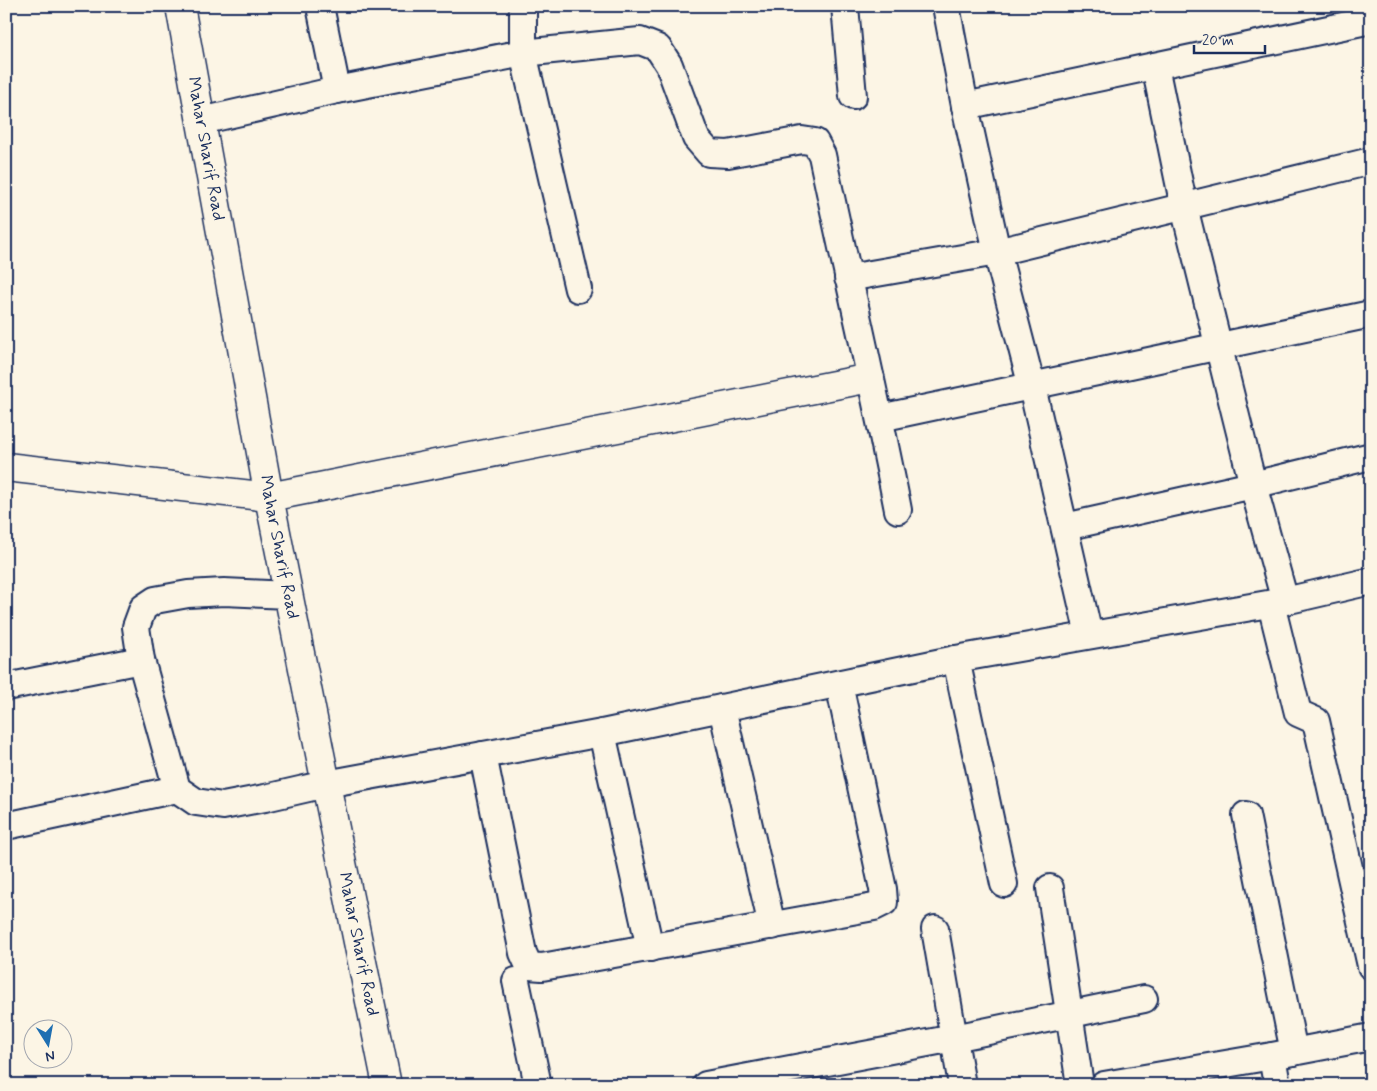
<svg xmlns="http://www.w3.org/2000/svg" width="1377" height="1091" font-family="Mynerve,sans-serif">
  <rect width="100%" height="100%" fill="#fcf5e5"/>
  <filter id="ink" filterUnits="userSpaceOnUse"><feTurbulence type="fractalNoise" baseFrequency=".02" numOctaves="2"/><feDisplacementMap in="SourceGraphic" scale="10" xChannelSelector="R" yChannelSelector="G"/><feConvolveMatrix kernelMatrix="1 2 1 2 8 2 1 2 1" color-interpolation-filters="sRGB"/></filter>
  <g filter="url(#ink)">
    <g fill="none" stroke-linecap="round" stroke-linejoin="round">
      <defs>
        <g id="minor">
          <path d="M523,6V53L578,289"/>
          <path d="M845,6L853,96"/>
          <path d="M946,6L965,106L997,252L1032,387L1089,635"/>
          <path d="M1155,66L1184,207L1253,485L1285,601"/>
          <path d="M337,90L523,53L640,41L658,48L669,65L696,138L709,153L728,154L802,140L815,142L822,155C847,274 875,391 898,510"/>
          <path d="M965,106L1371,20"/>
          <path d="M201,121L337,90L320,6"/>
          <path d="M848,278L997,252L1371,161"/>
          <path d="M880,418C1044,384 1207,348 1371,314"/>
          <path d="M1065,527L1253,485L1371,456"/>
          <path d="M288,595L224,592L188,594L155,600L143,608L136,627L141,660L177,789L196,802L223,806L265,798L326,784L602,733L956,659L1285,601L1371,581"/>
          <path d="M1271,604L1298,713L1316,721L1371,966"/>
          <path d="M956,659L1004,884"/>
          <path d="M6,687L141,660"/>
          <path d="M722,708L772,926"/>
          <path d="M602,733L650,948"/>
          <path d="M483,755L523,953L529,966L542,967L874,907L884,902L883,889L839,684"/>
          <path d="M1246,815L1294,1052"/>
          <path d="M6,826L177,789"/>
          <path d="M1050,888L1080,1085"/>
          <path d="M935,929L962,1085"/>
          <path d="M516,981L538,1085"/>
          <path d="M1272,1056L1277,1085"/>
          <path d="M706,1085L954,1038L1144,999"/>
          <path d="M1104,1085L1272,1056L1371,1037"/>
        </g>
        <path id="tertiary" d="M6,467L269,497L870,378"/>
        <g id="secondary">
          <path id="s1" d="M180,6L269,497L326,784L387,1085"/>
        </g>
      </defs>
      <use href="#minor" stroke="#1b2f5e" stroke-width="30"/>
      <use href="#tertiary" stroke="#1b2f5e" stroke-width="31"/>
      <use href="#secondary" stroke="#1b2f5e" stroke-width="31"/>
      <use href="#minor" stroke="#fcf5e5" stroke-width="26"/>
      <use href="#tertiary" stroke="#fcf5e5" stroke-width="28"/>
      <use href="#secondary" stroke="#fcf5e5" stroke-width="28"/>
    </g>
  </g>
  <g text-anchor="middle" dominant-baseline="central" stroke-width="4" stroke-linejoin="round" paint-order="stroke">
    <g font-size="18" fill="#1b2f5e" stroke="#fcf5e5">
      <text stroke="none"><textPath href="#s1" startOffset="145">Mahar Sharif Road</textPath></text>
      <text stroke="none"><textPath href="#s1" startOffset="550">Mahar Sharif Road</textPath></text>
      <text stroke="none"><textPath href="#s1" startOffset="955">Mahar Sharif Road</textPath></text>
    </g>
  </g>
  <rect width="1377" height="1091" fill="none" stroke="#fcf5e5" stroke-width="25"/>
  <rect x="12" y="12" width="1352" height="1066" fill="none" stroke="#1b2f5e" stroke-width="2" filter="url(#ink)"/>
  <g transform="translate(48 1044) rotate(169)"><circle r="24" fill="#fcf5e5" stroke="#a2a6af"/>
  <path d="M0-4L9 19L0 12L-9 19Z" fill="#1f6fb2"/>
  <text y="-8" font-size="14" font-weight="bold" text-anchor="middle" fill="#1b2f5e">N</text>
  </g>
  <path d="M1194 45v8h71v-8" fill="none" stroke="#1b2f5e" stroke-width="2.5"/>
  <text x="1202" y="45" font-size="15" fill="#1b2f5e" stroke="#fcf5e5" stroke-width="4" paint-order="stroke">20 m</text>
</svg>
